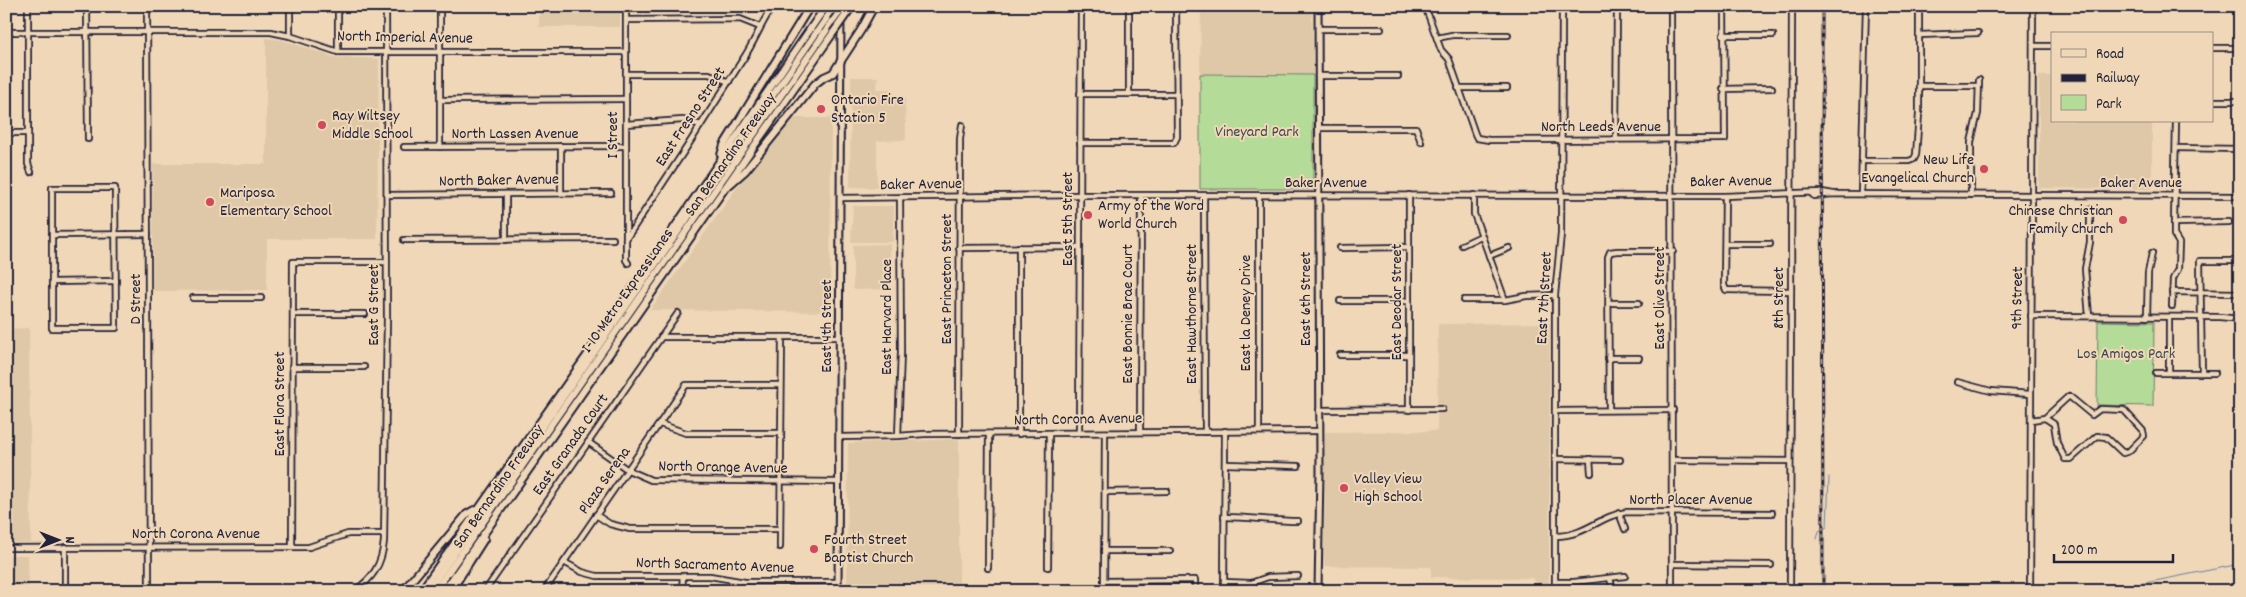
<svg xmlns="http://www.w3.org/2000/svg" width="2246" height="597" font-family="Dekko,sans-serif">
  <rect width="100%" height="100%" fill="#efd7b7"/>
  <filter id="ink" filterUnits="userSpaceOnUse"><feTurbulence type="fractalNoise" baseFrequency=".02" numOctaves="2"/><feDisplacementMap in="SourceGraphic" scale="10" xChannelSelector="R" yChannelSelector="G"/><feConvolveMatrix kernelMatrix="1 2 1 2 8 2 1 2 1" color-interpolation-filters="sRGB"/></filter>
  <g filter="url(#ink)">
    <g fill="#dfc8a8">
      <rect x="539" y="6" width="81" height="21"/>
      <path d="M1201,6H1312L1313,75L1200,74Z"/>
      <path d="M266,38L282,40L334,57L379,59L377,239H267V290L153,291V164H266Z"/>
      <path d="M2039,76H2052V121H2152V189L2039,188Z"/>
      <path d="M851,77H878L877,89H890L889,99L905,98L906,140L877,141V188L850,187Z"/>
      <path d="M794,118H831L830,312L650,310L743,179Z"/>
      <path d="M853,206H894L893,242H851Z"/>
      <path d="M890,244V289L855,290L853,288V245Z"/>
      <path d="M1550,323L1549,586L1538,585L1532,578L1431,577V567L1324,566L1325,432L1437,431L1438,324Z"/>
      <path d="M29,328L31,543H6V329Z"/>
      <path d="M959,439V591H847L848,443Z"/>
      <path d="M6,555H28L29,591H6Z"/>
    </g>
    <g fill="#b4dc98" stroke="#6b7f6a">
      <path d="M1200,74L1313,75V189H1200Z"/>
      <path d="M2098,321L2154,322L2153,406L2097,405Z"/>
    </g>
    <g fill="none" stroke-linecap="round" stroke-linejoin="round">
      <g stroke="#6882a7" stroke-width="1">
        <path d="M1817,539L1819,531L1827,527L1829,477"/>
        <path d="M2105,591L2240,564"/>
      </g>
      <defs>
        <g id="minor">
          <path d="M28,6V164L31,172"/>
          <path d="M87,6L88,139"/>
          <path d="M147,6L149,591"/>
          <path d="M338,6V52"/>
          <path d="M440,6V147"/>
          <path d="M626,6V260L628,263"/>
          <path d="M1425,6L1441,50L1449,59L1475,134L1477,138L1489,140L1725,139L1724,6"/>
          <path d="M1671,6L1672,591"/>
          <path d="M626,20L740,19L760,27"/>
          <path d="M1318,29H1381"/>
          <path d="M6,32H271L290,36L338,52H626"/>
          <path d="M1723,35H1773"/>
          <path d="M1919,35L1978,33"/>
          <path d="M290,36V6"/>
          <path d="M1437,38L1452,35H1508"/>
          <path d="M2033,46H2052"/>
          <path d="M2212,48H2240"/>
          <path d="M626,74H709L729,82"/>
          <path d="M1318,76H1398"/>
          <path d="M1919,86H1978"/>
          <path d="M1458,88H1507"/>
          <path d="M1723,89L1772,88"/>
          <path d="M1080,94H1175"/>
          <path d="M1129,94V6"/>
          <path d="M440,100L626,99"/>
          <path d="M2212,101H2240"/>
          <path d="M626,124L683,120L701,125"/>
          <path d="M1318,128H1416L1421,142"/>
          <path d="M6,133H28"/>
          <path d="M1616,139L1617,6"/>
          <path d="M1080,143H1174L1177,137L1176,6"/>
          <path d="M561,146V193"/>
          <path d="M404,147L626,146"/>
          <path d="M2176,148L2240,149"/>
          <path d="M1862,161H1909L1914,159L1916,155L1919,114V6"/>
          <path d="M52,188H115L116,328H52Z"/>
          <path d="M506,194V240"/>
          <path d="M1812,194L1814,196L1833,194L2240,196"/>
          <path d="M1861,194L1866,6"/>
          <path d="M387,195L611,193"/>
          <path d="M1474,195V214L1505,300"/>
          <path d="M1971,195V142L1978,113L1979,80"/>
          <path d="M1204,196L1205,432"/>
          <path d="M1259,196V431"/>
          <path d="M1725,196L1724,285L1726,290L1791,291"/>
          <path d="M840,198L1080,195L1725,196L1822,192L1833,194"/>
          <path d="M2174,223L2229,222"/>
          <path d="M52,235L148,234"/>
          <path d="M626,239C667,178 706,118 745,56C755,40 762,22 773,6"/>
          <path d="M404,240L613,239"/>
          <path d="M1725,244H1770"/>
          <path d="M1462,245L1481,236"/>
          <path d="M959,248L1080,247"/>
          <path d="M1340,248L1409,247"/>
          <path d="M1489,256L1509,248"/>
          <path d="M52,282L116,281"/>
          <path d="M2172,292L2240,293"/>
          <path d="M193,298H261"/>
          <path d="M1464,300H1505L1526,296L1555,295"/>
          <path d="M1340,301H1409"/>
          <path d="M1609,303H1639"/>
          <path d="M2172,306L2173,279L2178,269L2179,243L2174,235V223L2176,121"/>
          <path d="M293,314H365"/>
          <path d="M2031,316L2220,317L2240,319"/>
          <path d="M2089,316L2085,269L2090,242V209"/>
          <path d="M2147,317L2148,273L2152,253"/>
          <path d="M661,337H839"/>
          <path d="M1340,355H1409"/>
          <path d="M1608,358H1639"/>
          <path d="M292,367H364"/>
          <path d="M2156,373H2215"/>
          <path d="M2169,373V317"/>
          <path d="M2202,373L2200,261H2240"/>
          <path d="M1957,382L1991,391L2030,394"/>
          <path d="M1319,410L1442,409"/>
          <path d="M1409,410V195"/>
          <path d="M1609,410L1608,257L1610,252L1617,251H1673"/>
          <path d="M1555,411L1673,410"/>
          <path d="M2031,420L2045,418L2054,424L2057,443L2065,459H2071L2097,436L2106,437L2123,453L2129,451L2144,436L2143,431L2124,410L2100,409L2092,415L2069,396L2045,418"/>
          <path d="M660,424L686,433H781"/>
          <path d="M1140,432L1141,196"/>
          <path d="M1079,433L1081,6"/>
          <path d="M959,434L960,139L962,125"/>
          <path d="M1019,434V247"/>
          <path d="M898,436L901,352L900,198"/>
          <path d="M839,437L898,436L924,434L1318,431"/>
          <path d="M588,442L628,470L651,480L838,482"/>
          <path d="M1555,459L1620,460"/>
          <path d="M1590,459L1591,473"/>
          <path d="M1672,460L1789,461"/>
          <path d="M1225,464L1298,466"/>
          <path d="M1105,492L1167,491"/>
          <path d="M1619,513L1625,529"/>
          <path d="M596,515L610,524L630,529H780"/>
          <path d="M1224,517C1249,517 1273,521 1298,521"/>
          <path d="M1555,536C1587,536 1598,516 1627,512L1772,513"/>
          <path d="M65,547V591"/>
          <path d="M292,547L293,262H386"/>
          <path d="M780,547L782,337"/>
          <path d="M6,548L309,547L348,534H384"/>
          <path d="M1104,551H1170"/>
          <path d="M564,562L582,572L597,576H710L745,582H838"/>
          <path d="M1672,564L1771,565"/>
          <path d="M1048,567L1049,433"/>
          <path d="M988,568L989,434"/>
          <path d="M1610,578L1613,591"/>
          <path d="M1104,581L1195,580V591"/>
          <path d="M1224,582L1251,583L1268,577L1298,576"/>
          <path d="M1555,582H1574L1625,576"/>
          <path d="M354,591C373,579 382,564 384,541L387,317L386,6"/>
          <path d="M485,591L678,313"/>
          <path d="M544,591L686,385H780"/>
          <path d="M682,591L683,576"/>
          <path d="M738,591V582"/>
          <path d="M1104,591L1105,433"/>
          <path d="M1224,591L1225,431"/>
          <path d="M1555,591V295L1561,234L1562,6"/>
          <path d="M1790,591L1792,6"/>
          <path d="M2030,591L2033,6"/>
        </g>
        <g id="major">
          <path d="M1318,6L1320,471L1318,591"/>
          <path d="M838,591L841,9"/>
        </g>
        <g id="highway">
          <path d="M721,155L724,145L810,6"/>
          <path d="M728,186L745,171L815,84L824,77L833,73L861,30L874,6"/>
          <path d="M403,591L467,514L474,510"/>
          <path d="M421,591L586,357L826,6"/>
          <path d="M428,591L835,6"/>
          <path d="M435,591L833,21"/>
          <path d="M444,591L833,33"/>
          <path d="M451,591L484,539"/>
        </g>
      </defs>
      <use href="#minor" stroke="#22223b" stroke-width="8"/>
      <use href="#major" stroke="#22223b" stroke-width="9"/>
      <use href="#highway" stroke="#22223b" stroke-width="10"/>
      <use href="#minor" stroke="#efd7b7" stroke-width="4.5"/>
      <use href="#major" stroke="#efd7b7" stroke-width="5"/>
      <use href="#highway" stroke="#efd7b7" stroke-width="6"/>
      <defs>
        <path id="rail" d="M1822,6L1823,591"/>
      </defs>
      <use href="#rail" stroke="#22223b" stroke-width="3"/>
      <use href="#rail" stroke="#efd7b7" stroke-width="1" stroke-dasharray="4" stroke-linecap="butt"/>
      <defs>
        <g id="highway-bridge">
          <path d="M833,21L844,6"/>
          <path d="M833,33L850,9"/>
        </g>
      </defs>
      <use href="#highway-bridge" stroke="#22223b" stroke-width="10" stroke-linecap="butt"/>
      <use href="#highway-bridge" stroke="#efd7b7" stroke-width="6"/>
    </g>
  </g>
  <g fill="#d1495b" stroke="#efd7b7" stroke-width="2">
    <circle cx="821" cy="109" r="5"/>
    <circle cx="322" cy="125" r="5"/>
    <circle cx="1984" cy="169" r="5"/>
    <circle cx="210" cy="202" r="5"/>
    <circle cx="1088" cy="215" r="5"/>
    <circle cx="2123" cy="220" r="5"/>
    <circle cx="1344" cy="488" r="5"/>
    <circle cx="814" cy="549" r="5"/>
  </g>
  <g text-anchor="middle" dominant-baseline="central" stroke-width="4" stroke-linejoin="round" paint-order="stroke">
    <g font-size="16" fill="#22223b" stroke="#efd7b7">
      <text transform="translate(405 38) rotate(1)">North Imperial Avenue</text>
      <text transform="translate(691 117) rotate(-57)">East Fresno Street</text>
      <text x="1601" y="127">North Leeds Avenue</text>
      <text x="515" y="134">North Lassen Avenue</text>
      <text transform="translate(613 135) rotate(-90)">I Street</text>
      <text transform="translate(731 155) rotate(-55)">San Bernardino Freeway</text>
      <text transform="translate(499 181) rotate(-1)">North Baker Avenue</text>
      <text transform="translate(1731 182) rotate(-1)">Baker Avenue</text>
      <text x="1326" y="183">Baker Avenue</text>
      <text x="2141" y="183">Baker Avenue</text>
      <text transform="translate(921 185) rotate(-1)">Baker Avenue</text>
      <text transform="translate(1068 219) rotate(-90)">East 5th Street</text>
      <text transform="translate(947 279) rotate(-90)">East Princeton Street</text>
      <text transform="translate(628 291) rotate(-55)">I-10 Metro ExpressLanes</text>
      <text transform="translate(1545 298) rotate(-87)">East 7th Street</text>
      <text transform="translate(1660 298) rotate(-90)">East Olive Street</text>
      <text transform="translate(1779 298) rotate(-90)">8th Street</text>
      <text transform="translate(2018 298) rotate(-89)">9th Street</text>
      <text transform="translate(136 299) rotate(-90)">D Street</text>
      <text transform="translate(1306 299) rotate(-90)">East 6th Street</text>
      <text transform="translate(1397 302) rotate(-90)">East Deodar Street</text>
      <text transform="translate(374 305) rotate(-90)">East G Street</text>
      <text transform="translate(1246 313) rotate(-90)">East la Deney Drive</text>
      <text transform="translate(1128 314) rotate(-90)">East Bonnie Brae Court</text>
      <text transform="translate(1192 314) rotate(-90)">East Hawthorne Street</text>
      <text transform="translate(887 317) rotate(-90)">East Harvard Place</text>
      <text transform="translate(827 326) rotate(-90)">East 4th Street</text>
      <text transform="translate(280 404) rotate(-90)">East Flora Street</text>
      <text transform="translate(1078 420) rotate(-1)">North Corona Avenue</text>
      <text transform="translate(571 445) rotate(-55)">East Granada Court</text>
      <text transform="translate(723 468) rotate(1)">North Orange Avenue</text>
      <text transform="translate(605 481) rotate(-55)">Plaza Serena</text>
      <text transform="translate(499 487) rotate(-55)">San Bernardino Freeway</text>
      <text x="1691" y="500">North Placer Avenue</text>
      <text x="196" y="534">North Corona Avenue</text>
      <text transform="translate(715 566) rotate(2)">North Sacramento Avenue</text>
    </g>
    <g font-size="16" fill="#22223b" stroke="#efd7b7" text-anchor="start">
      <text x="831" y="100">Ontario Fire<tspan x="831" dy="18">Station 5</tspan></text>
      <text x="332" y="116">Ray Wiltsey<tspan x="332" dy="18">Middle School</tspan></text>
      <text x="1974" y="160" text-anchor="end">New Life<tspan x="1974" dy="18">Evangelical Church</tspan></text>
      <text x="220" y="193">Mariposa<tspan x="220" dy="18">Elementary School</tspan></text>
      <text x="1098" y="206">Army of the Word<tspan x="1098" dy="18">World Church</tspan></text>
      <text x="2113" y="211" text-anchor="end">Chinese Christian<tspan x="2113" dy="18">Family Church</tspan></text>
      <text x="1354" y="479">Valley View<tspan x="1354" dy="18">High School</tspan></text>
      <text x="824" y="540">Fourth Street<tspan x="824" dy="18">Baptist Church</tspan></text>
    </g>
    <g font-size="16" fill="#3f474e" stroke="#efd7b7">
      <text x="1257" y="132">Vineyard Park</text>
      <text x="2126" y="354">Los Amigos Park</text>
    </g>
  </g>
  <rect width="2246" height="597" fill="none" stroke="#efd7b7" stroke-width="25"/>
  <rect x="12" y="12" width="2221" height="572" fill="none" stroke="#22223b" stroke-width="2" filter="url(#ink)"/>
  <rect x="2051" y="32" width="162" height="90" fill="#efd7b7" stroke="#9d8f85"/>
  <rect x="2061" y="49" width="25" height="8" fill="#efd7b7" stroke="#9d8f85"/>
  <text x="2096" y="58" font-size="15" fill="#22223b">Road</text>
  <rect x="2061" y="74" width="25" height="8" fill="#22223b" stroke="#9d8f85"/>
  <text x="2096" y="82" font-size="15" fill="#22223b">Railway</text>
  <rect x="2061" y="95" width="25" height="15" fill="#b4dc98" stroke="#9d8f85"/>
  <text x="2096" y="108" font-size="15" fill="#22223b">Park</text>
  <g transform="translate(58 540) rotate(90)" stroke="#efd7b7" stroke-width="4" paint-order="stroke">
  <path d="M0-4L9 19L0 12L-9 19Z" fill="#22223b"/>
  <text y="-8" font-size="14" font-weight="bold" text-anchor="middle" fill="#22223b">N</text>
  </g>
  <path d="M2054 554v8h119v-8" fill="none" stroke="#22223b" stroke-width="2.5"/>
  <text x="2061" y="554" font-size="15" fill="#22223b" stroke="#efd7b7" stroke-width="4" paint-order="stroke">200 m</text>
</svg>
